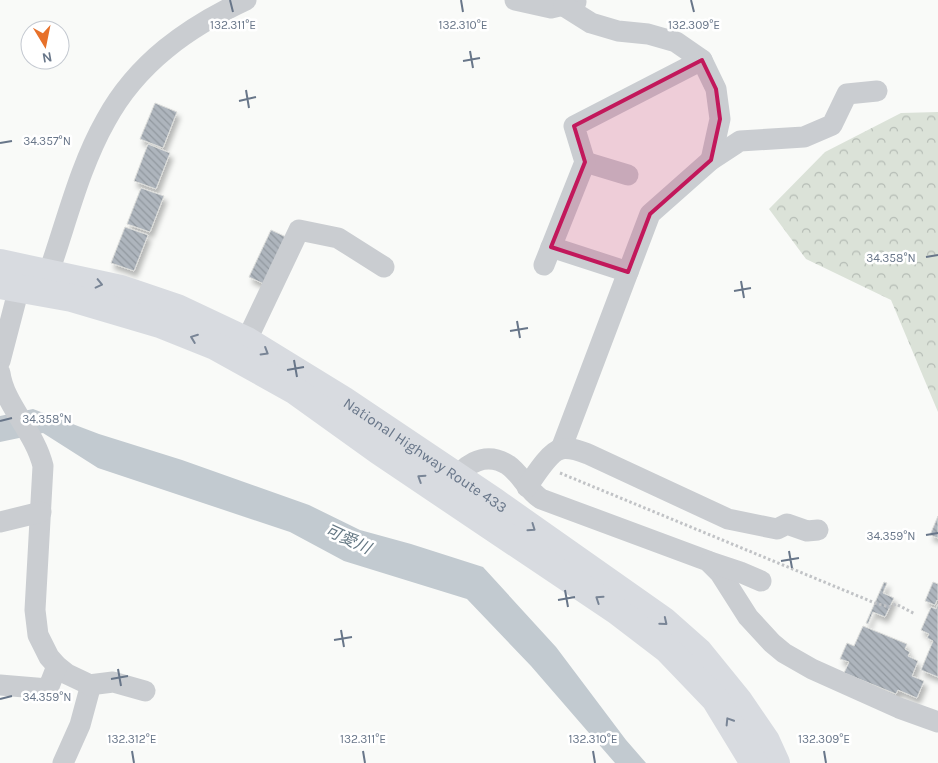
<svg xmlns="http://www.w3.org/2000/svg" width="938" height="763" font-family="Karla,'Noto Sans JP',sans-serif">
  <defs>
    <pattern id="forest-crowns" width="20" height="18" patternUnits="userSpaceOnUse" patternTransform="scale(1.25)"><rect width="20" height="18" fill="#dbe2d8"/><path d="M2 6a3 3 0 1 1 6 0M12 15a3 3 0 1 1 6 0" fill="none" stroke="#b5bcb5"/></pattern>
    <pattern id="building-back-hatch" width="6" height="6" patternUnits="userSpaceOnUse" patternTransform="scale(1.25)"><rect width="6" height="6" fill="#aeb5bd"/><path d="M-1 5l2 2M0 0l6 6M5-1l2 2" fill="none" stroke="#91989f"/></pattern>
    <filter id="shadow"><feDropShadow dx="3" dy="5.5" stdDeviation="2.5" flood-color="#0004"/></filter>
  </defs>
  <rect width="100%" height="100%" fill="#f9faf8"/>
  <path fill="url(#forest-crowns)" d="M938,112V412L891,300L806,259L769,209L825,152L901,113Z"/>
  <path fill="#c2cad0" d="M33,409L99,434L182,460L309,505L360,530L411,544L483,567L556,647L626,740L646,763H615L531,666L467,599L344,561L290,532L98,468L43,433L0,442V416Z"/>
  <g fill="url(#building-back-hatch)" stroke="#dbdcda" filter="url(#shadow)">
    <path d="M155,103L177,112L163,148L140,139Z"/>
    <path d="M148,144L170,153L156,189L134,181Z"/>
    <path d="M141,188L164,196L150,232L127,224Z"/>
    <path d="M125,227L148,235L134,271L111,263Z"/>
    <path d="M271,230L286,237L264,284L249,277Z"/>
    <path d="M938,516V538L930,535Z"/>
    <path d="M884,582L887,583L883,593L894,598L885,617L873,612L868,624L866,623Z"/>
    <path d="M933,582L938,584V601L937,600L935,605L925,601Z"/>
    <path d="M938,604V677L921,670L933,641L927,638L929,634L921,630L931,607L936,609Z"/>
    <path d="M863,626L907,644L905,649L910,652L908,656L918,661L912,676L924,681L917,698L898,690L896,694L844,673L849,662L840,659L847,643L854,646Z"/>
  </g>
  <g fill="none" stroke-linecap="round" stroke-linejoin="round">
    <path stroke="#c1c3c6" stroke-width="3" stroke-dasharray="2.5 2.5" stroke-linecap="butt" d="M560,473L875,603L889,607L896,604L915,614"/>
    <g stroke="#cacdd1" stroke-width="21">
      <path d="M515,0L551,8L576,2"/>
      <path d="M564,6L591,23L618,31L648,34L676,42L702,60L716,89L720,119L711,160"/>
      <path d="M585,162L628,175"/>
      <path d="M551,247L628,272"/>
      <path d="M544,265L585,162L574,126L702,60"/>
      <path d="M252,329L299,230L338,238L384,267"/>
      <path d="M0,361L19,288C36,282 43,280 52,263C68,216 81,164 106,120C137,63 188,27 246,0"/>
      <path d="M0,373C4,404 35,432 43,466L35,610L38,635L49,657L57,666L67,674L86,683L90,688L80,725L63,763"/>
      <path d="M561,449L650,214L711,160L740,141L804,137L832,125L847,94L877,91"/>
      <path d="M449,487C462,467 483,449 508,465C521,474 527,490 541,499L708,561L720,573L748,617L772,643L784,653L812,669L899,708L938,722"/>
      <path d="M527,487C534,477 549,452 561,449C570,447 580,451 588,454L728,519L777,529L787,524L807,531L818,530"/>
      <path d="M0,522L41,512"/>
      <path d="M710,562L740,572L761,581"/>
      <path d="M0,685L48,689L57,666"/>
      <path d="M89,685L113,682L145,691"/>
    </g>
    <g stroke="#d8dbe0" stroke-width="28">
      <path id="s1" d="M0,263L121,289L177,308L247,341L343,400L495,502L664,621L699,652L738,700L766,741L776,763"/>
      <path d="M0,285L72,298L160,324L215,346L294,390L379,451L617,611L668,650L715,699L754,763"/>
    </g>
  </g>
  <defs><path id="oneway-chevron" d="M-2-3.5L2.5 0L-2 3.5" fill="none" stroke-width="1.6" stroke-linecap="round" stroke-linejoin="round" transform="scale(1.25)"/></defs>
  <g stroke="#798596">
    <use href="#oneway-chevron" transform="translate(99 284) rotate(13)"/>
    <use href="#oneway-chevron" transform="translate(194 338) rotate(-159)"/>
    <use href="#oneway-chevron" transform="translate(265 352) rotate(31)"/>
    <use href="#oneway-chevron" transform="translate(421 478) rotate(-147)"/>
    <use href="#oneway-chevron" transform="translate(532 528) rotate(35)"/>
    <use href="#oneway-chevron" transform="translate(599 599) rotate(-146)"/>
    <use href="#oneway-chevron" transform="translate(664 622) rotate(39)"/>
    <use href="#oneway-chevron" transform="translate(729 721) rotate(-122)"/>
  </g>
  <path fill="#c2185b" fill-opacity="0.2" stroke="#c2185b" stroke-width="4" stroke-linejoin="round" d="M702,60L716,89L720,119L711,160L650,214L628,272L551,247L585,162L574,126Z"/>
  <path fill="none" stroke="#687689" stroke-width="2" d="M230,0L233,12M461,0L463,12M691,0L694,12M470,51L473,68M463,61L480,58M246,90L249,108M239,101L256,97M0,143L12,141M926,257L938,255M741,281L744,298M734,291L751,288M517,321L520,338M510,331L528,328M294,360L297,377M287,370L304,367M0,421L12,418M926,535L938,533M789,551L792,568M781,561L799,558M565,590L568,607M558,600L575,597M341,630L344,647M334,640L352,637M118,669L121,686M111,679L128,676M0,699L12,696M132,751L134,763M363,751L365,763M593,751L595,763M824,751L826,763"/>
  <g text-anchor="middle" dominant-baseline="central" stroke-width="5" stroke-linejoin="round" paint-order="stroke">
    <g font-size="15" fill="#687689" stroke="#fff">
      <text stroke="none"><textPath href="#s1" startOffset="472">National Highway Route 433</textPath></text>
    </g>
    <g font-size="16" font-style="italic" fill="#647783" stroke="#fff">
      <text transform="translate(348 539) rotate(25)">可愛川</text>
    </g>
  </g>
  <g font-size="12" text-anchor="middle" fill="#687689" stroke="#fff" stroke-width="5" stroke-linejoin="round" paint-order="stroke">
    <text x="233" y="29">132.311°E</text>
    <text x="463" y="29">132.310°E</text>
    <text x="694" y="29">132.309°E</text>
    <text x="47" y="145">34.357°N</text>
    <text x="891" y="262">34.358°N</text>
    <text x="47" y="423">34.358°N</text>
    <text x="891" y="540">34.359°N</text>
    <text x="47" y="701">34.359°N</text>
    <text x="132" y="743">132.312°E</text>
    <text x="363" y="743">132.311°E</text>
    <text x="593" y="743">132.310°E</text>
    <text x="824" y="743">132.309°E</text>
  </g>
  <g transform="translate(45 45) rotate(170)"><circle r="24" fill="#ffffff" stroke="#c3c8d0"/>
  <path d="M0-4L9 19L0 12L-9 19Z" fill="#e7712a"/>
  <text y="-8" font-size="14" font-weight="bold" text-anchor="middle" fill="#687689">N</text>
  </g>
</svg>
